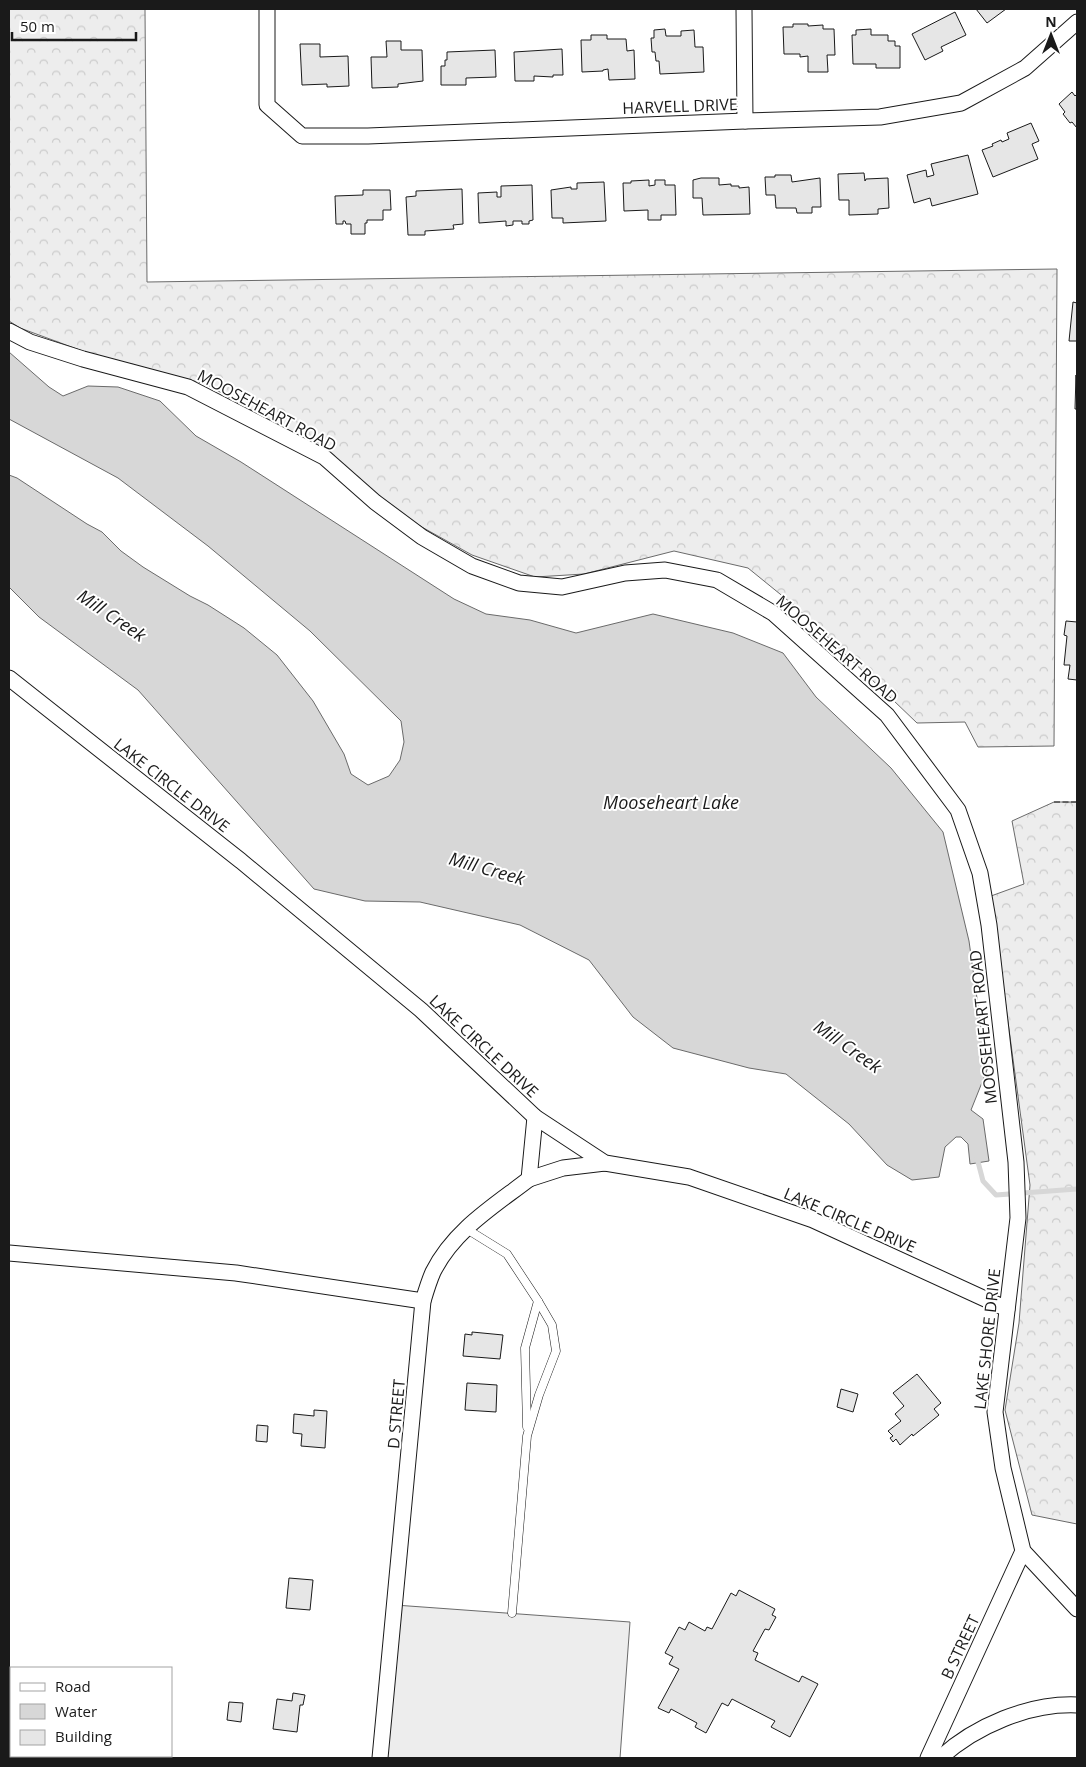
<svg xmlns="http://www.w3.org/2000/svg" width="1086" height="1767" font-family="'Open Sans',sans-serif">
  <defs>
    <pattern id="forest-crowns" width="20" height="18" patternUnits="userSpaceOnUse" patternTransform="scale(1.25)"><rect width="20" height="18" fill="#ededed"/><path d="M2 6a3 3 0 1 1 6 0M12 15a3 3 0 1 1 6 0" fill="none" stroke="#cbcbcb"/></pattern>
  </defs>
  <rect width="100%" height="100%" fill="#fff"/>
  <g fill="url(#forest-crowns)" stroke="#6a6a6a">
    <path d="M9,9H145L147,282L1057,269L1054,746L978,747L965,722L917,723L796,607L748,568L674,551L584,574L535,577L472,555L411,521L317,448L206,384L96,356L20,328L9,321Z"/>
    <path d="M1054,802H1077V1524L1032,1515L1005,1410L1019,1323L1030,1185L991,896L1024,884L1012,821Z"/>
  </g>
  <path fill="#ededed" stroke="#6a6a6a" d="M395,1605L630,1622L620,1758H380Z"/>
  <path fill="#d7d7d7" stroke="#6a6a6a" d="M9,352L49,387L63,396L88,386L118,387L160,401L196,436L241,462L454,599L486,614L530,620L576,633L653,614L733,633L783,653L816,697L891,768L943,832L969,941L987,1070L971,1110L983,1119L989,1161L970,1164L968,1144L961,1137H956L945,1147L939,1177L912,1180L887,1165L849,1124L786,1074L749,1068L673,1048L633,1017L589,960L520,925L420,902L365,901L314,889L138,690L39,617L9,587V475L17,478L87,524L102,532L121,551L143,567L190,596L208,605L244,628L277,655L313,701L344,754L351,774L368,785L389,776L400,760L404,742L401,721L310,631L208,546L118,478L9,419Z"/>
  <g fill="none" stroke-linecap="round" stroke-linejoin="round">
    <path stroke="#d7d7d7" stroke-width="5" d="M977,1158L983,1181L996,1195L1077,1189"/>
  </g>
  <g fill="#e6e6e6" stroke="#1a1a1a">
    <path d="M976,9H1006L987,23Z"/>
    <path d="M955,12L966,35L941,47L943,51L925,60L912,34Z"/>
    <path d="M793,24H808V26L823,25V29H834L835,55H827L828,72H808V56L800,57V54H784L783,27H793Z"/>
    <path d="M665,29L666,36H681V31L694,30L695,47H703L704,72L660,74L659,61H656L655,52H652L651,38H654V30Z"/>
    <path d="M871,29V35H888V41H895V46H900V68H876V64H853L852,35H856V30Z"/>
    <path d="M591,35H607V39H626L627,51L634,50L635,79L609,80L608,69L603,70V71L582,72L581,40H591Z"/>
    <path d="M386,41H401V50H422L423,81L398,84V87L372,88L371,57H387Z"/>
    <path d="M300,44H320V57L348,56L349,86L327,87V84L302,85Z"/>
    <path d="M562,49L563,75H553V77L534,76V81H515L514,52Z"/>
    <path d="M495,50L496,77L466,78V85H441V66H445V60H447V52Z"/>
    <path d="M1072,92L1075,96L1077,94V128L1072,122L1070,123L1063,114L1065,112L1059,104Z"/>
    <path d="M1031,123L1039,141L1032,144L1038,159L993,177L982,150L993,146L992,144L1001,140L1002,142L1009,139L1007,133Z"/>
    <path d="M968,155L978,194L932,206L930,198L914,203L907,175L926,170L927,177L934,175L931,164Z"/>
    <path d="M864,173L865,181L866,179L888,178L889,208L878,209V214L849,215V200H839L838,174Z"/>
    <path d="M775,175H791L792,182L820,178L821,207H812V213H797L796,208H776L775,195H766L765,177H775Z"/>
    <path d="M701,178H719V185L731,184V186H739V188L749,187L750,214L703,215L702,198H693V180Z"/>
    <path d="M649,180V186L655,185V180H665V185H675L676,215H661V220H648V210L624,211L623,183H631V181Z"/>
    <path d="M604,182L606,221L563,223V218H552L551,190L571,187V189H577V183Z"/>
    <path d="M532,185L533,220L529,221V224H522V221H513V225L506,226V221L479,223L478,193L497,192V197H501V186Z"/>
    <path d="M462,189L463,224L453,225L454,229L425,231V235H408L406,197L416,196V191Z"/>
    <path d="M363,190H390L391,210H383V220H367V223H365V234H351V224H346L345,221H343V224H336L335,196L363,195Z"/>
    <path d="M1073,302L1077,303V341H1069Z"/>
    <path d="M1076,375L1077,409H1075Z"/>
    <path d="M1066,621L1077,622V680L1068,679L1070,665H1064L1067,636L1064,635Z"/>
    <path d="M472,1332L503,1335L500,1359L463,1356L465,1334L472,1335Z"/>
    <path d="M917,1374L941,1403L934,1409L939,1415L913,1436L912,1434L900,1445L896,1439L893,1442L890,1438L893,1436L888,1431L901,1421L895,1414L904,1406L893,1393Z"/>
    <path d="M467,1383L497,1385L496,1412L465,1410Z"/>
    <path d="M841,1389L858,1394L853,1412L837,1407Z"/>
    <path d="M314,1410L327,1411L325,1448L301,1446L302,1434L293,1433L294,1414L314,1416Z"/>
    <path d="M257,1425L268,1426L267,1442L256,1441Z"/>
    <path d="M289,1578L313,1580L310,1610L286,1608Z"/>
    <path d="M739,1590L775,1609L772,1615L776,1617L769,1630L765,1629L753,1651L758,1653L755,1660L799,1682L802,1676L818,1684L790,1737L771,1727L775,1721L732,1699L728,1706L722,1703L706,1733L695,1727L697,1723L671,1709L669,1713L658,1708L679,1669L669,1664L673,1657L665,1653L679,1627L685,1630L689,1622L705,1631L707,1627L712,1629L731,1593L736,1596Z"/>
    <path d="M293,1693L305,1695L303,1705H300L297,1732L273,1729L277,1699L292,1701Z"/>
    <path d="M229,1702L243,1703L241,1722L227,1720Z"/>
  </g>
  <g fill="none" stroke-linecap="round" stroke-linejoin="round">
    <defs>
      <g id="lane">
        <path d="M465,1228L507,1254L538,1301L552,1325L556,1351L539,1395L527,1436L512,1613"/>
        <path d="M527,1427L525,1348L538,1301"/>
      </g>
      <g id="street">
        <path d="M267,9V105L302,136H368L745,121L880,117L961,103L1025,68L1077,22"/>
        <path d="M744,9L745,121"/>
        <path d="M9,331L30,342L83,359L188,387L324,457L375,502L422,537L472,566L519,583L562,587L625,573L665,570L717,580L773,613L887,715L958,810L980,873L989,925L1016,1162L1018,1218L995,1412L1003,1468L1023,1551L1077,1609"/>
        <path d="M9,678L241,861L421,1010L535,1117L605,1163L689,1177L813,1220L1007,1309"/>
        <path d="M529,1179L563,1168L605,1163"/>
        <path d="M9,1253L236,1273L423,1301"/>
        <path d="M380,1758L423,1301C426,1291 429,1281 433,1272C454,1230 494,1206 529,1179L535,1117"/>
        <path d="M928,1758L1023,1551"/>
        <path d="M940,1758C975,1726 1029,1703 1077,1705"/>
      </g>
    </defs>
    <use href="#lane" stroke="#1a1a1a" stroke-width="9"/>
    <use href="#street" stroke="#1a1a1a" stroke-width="17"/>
    <use href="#lane" stroke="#fff" stroke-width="8"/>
    <use href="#street" stroke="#fff" stroke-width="15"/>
    <path stroke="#1a1a1a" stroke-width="1" stroke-dasharray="6 2.5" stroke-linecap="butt" d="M1054,802H1077"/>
  </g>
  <g text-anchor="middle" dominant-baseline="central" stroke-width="4" stroke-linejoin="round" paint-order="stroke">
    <g font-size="16" fill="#1a1a1a" stroke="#fff">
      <text transform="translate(680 106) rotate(-2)">HARVELL DRIVE</text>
      <text transform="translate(267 410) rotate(28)">MOOSEHEART ROAD</text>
      <text transform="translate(837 649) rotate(41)">MOOSEHEART ROAD</text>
      <text transform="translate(172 785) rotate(38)">LAKE CIRCLE DRIVE</text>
      <text transform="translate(983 1027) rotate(-96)">MOOSEHEART ROAD</text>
      <text transform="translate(484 1046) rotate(43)">LAKE CIRCLE DRIVE</text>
      <text transform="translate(850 1220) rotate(23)">LAKE CIRCLE DRIVE</text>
      <text transform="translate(987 1339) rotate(-84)">LAKE SHORE DRIVE</text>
      <text transform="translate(396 1414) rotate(-85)">D STREET</text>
      <text transform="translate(960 1647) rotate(-65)">B STREET</text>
    </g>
    <g font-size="18" font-style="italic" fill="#1a1a1a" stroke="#fff">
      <text transform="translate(112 615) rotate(34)">Mill Creek</text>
      <text x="671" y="802">Mooseheart Lake</text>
      <text transform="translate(487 868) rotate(16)">Mill Creek</text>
      <text transform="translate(848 1046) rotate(35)">Mill Creek</text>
    </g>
  </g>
  <rect width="1086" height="1767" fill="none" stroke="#1a1a1a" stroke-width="20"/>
  <rect x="10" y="1667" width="162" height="90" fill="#ffffff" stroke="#a3a3a3"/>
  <rect x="20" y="1683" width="25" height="8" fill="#ffffff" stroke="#a3a3a3"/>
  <text x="55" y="1692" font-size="15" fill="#1a1a1a">Road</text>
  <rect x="20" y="1704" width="25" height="15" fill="#d7d7d7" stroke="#a3a3a3"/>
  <text x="55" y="1717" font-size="15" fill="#1a1a1a">Water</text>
  <rect x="20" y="1730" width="25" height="15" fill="#e6e6e6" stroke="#a3a3a3"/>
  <text x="55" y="1742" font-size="15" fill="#1a1a1a">Building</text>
  <g transform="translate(1051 35)" stroke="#ffffff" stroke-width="4" paint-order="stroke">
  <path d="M0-4L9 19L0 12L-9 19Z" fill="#1a1a1a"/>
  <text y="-8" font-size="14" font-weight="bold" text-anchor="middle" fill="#1a1a1a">N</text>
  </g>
  <path d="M12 32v8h124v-8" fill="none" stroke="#1a1a1a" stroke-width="2.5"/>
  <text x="20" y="32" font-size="15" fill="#1a1a1a" stroke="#ffffff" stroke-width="4" paint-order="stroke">50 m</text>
</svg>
